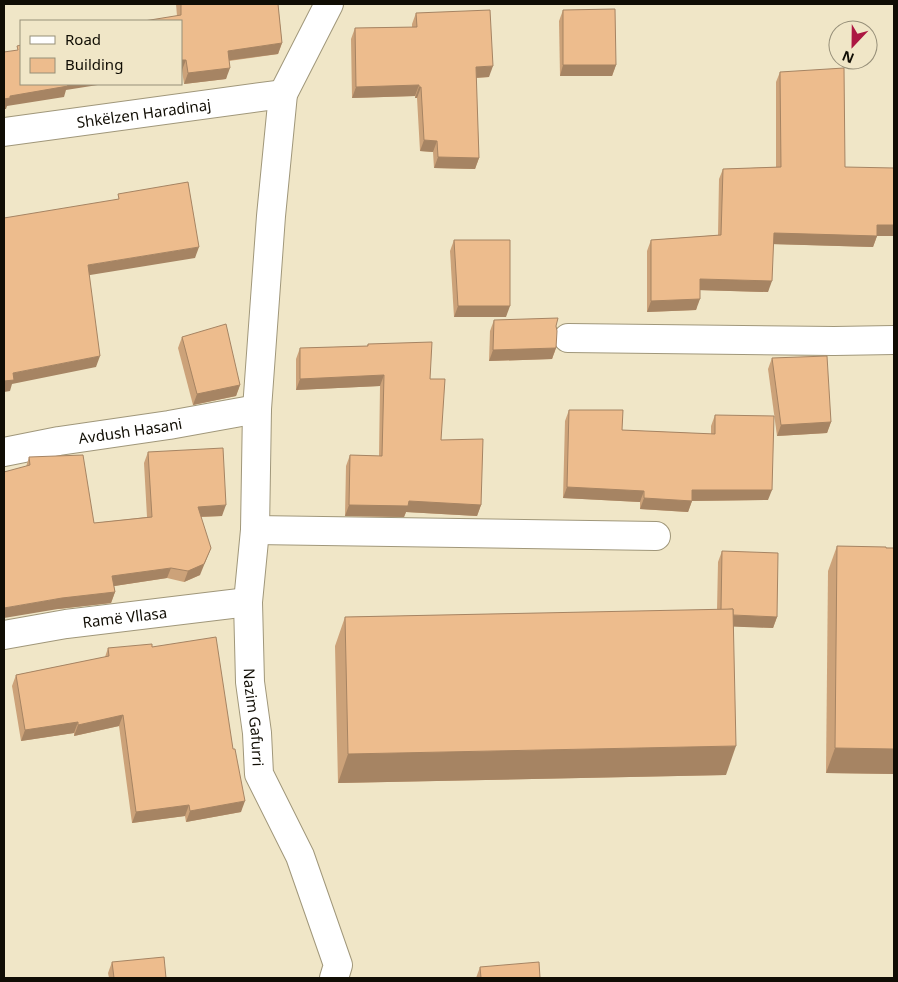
<svg xmlns="http://www.w3.org/2000/svg" width="898" height="982" font-family="'Noto Sans',sans-serif">
  <rect width="100%" height="100%" fill="#f0e6c7"/>
  <g fill="none" stroke-linecap="round" stroke-linejoin="round">
    <defs>
      <g id="minor">
        <path id="s1" d="M329,4L283,94L271,216L257,409L255,530L248,602L250,682L257,733L259,774L300,856L338,965L334,978"/>
        <path id="s2" d="M4,132L283,94"/>
        <path d="M568,338L834,341L894,340"/>
        <path id="s3" d="M4,452L59,441L169,425L257,409"/>
        <path d="M255,530L656,536"/>
        <path id="s4" d="M4,635L66,624L248,602"/>
      </g>
    </defs>
    <use href="#minor" stroke="#a0977a" stroke-width="30"/>
    <use href="#minor" stroke="#fff" stroke-width="28"/>
  </g>
  <g fill="#cca279">
    <path d="M176,4H278L282,43L278,54L229,61L226,79L184,84L182,70H181V21L177,16Z"/>
    <path d="M563,10L616,65L612,76H560L559,21Z"/>
    <path d="M416,13L489,77L476,78L479,158L475,169L434,168L433,152L420,151L417,98H415V96L352,98L351,39L355,28L412,27V24Z"/>
    <path d="M780,72L845,167L877,236L873,247L773,244L768,292L700,290L696,310L647,312V251L651,240L718,235L719,179L723,169L776,167V82Z"/>
    <path d="M454,240L506,317H454L450,251Z"/>
    <path d="M494,320L556,326V348L552,359L489,361L490,331Z"/>
    <path d="M182,337L240,385L236,396L193,405L178,348Z"/>
    <path d="M368,344L430,379L441,440L481,505L477,516L406,512L404,517L345,516L346,466L350,455L379,456L380,386L296,390V359L300,348L367,346Z"/>
    <path d="M772,358L831,422L827,433L777,436L768,369Z"/>
    <path d="M569,410L622,430L711,434V426L715,415L768,500L692,501L688,512L640,509V502L563,498L565,421Z"/>
    <path d="M148,452L222,516L201,517L200,575L184,582L167,578L114,586L115,592L111,603L58,609L26,467L29,457L94,523L147,517L144,463Z"/>
    <path d="M837,546L894,548V774L826,773L828,571Z"/>
    <path d="M722,551L777,617L773,628L734,626L726,775L338,783L335,646L345,617L717,610L718,562Z"/>
    <path d="M152,647L241,812L186,822L185,816L132,823L119,726L74,736V733L21,741L12,686L16,675L105,657L108,648Z"/>
    <path d="M112,962L166,978H109L108,973Z"/>
    <path d="M480,967L540,978H476Z"/>
  </g>
  <g fill="#a68463">
    <path d="M282,43L278,54L224,61L228,51Z"/>
    <path d="M181,60H186L182,70H181Z"/>
    <path d="M563,65H616L612,76H560Z"/>
    <path d="M493,66L489,77L472,78L476,67Z"/>
    <path d="M230,68L226,79L184,84L188,73Z"/>
    <path d="M65,84H104L66,90L64,97L7,106L6,109H4V99L10,96Z"/>
    <path d="M419,85L415,96L352,98L356,87Z"/>
    <path d="M419,87H421L417,98H415Z"/>
    <path d="M424,140L437,141L433,152L420,151Z"/>
    <path d="M438,157L479,158L475,169L434,168Z"/>
    <path d="M877,225H894V236H877L873,247L770,244L774,233Z"/>
    <path d="M199,247L195,258L84,276L88,265Z"/>
    <path d="M700,279L772,281L768,292L696,290Z"/>
    <path d="M700,299L696,310L647,312L651,301Z"/>
    <path d="M458,306H510L506,317H454Z"/>
    <path d="M556,348L552,359L489,361L493,350Z"/>
    <path d="M100,356L96,367L12,384L10,391L4,392V381L13,373Z"/>
    <path d="M384,375L380,386L296,390L300,379Z"/>
    <path d="M240,385L236,396L193,405L197,394Z"/>
    <path d="M831,422L827,433L777,436L781,425Z"/>
    <path d="M567,487L644,491L640,502L563,498Z"/>
    <path d="M692,490H772L768,500L688,501Z"/>
    <path d="M644,498L692,501L688,512L640,509Z"/>
    <path d="M409,501L481,505L477,516L406,512L404,517L345,516L349,505Z"/>
    <path d="M226,505L222,516L194,517L198,507Z"/>
    <path d="M211,548L200,575L184,582L188,571Z"/>
    <path d="M171,568L167,578L108,587L112,576Z"/>
    <path d="M115,592L111,603L58,609L4,618V608L62,598Z"/>
    <path d="M721,615L777,617L773,628L717,626Z"/>
    <path d="M123,715L119,726L74,736L78,725Z"/>
    <path d="M78,722L74,733L21,741L25,730Z"/>
    <path d="M736,746L726,775L338,783L348,754Z"/>
    <path d="M835,748L894,749V774L826,773Z"/>
    <path d="M245,801L241,812L186,822L190,811Z"/>
    <path d="M189,805L185,816L132,823L136,812Z"/>
  </g>
  <g fill="#edbc8d" stroke="#a68463">
    <path d="M181,4H278L282,43L228,51L230,68L188,73L186,60H181V21H144L181,15Z"/>
    <path d="M615,9L616,65H563V10Z"/>
    <path d="M490,10L493,66L476,67L479,158L438,157L437,141L424,140L421,87H419V85L356,87L355,28L417,27L416,13Z"/>
    <path d="M21,45V84H67L68,86L10,96V98L4,99V52L18,50L17,46Z"/>
    <path d="M844,68L845,167L894,168V225H877V236L774,233L772,281L700,279V299L651,301V240L721,235L723,169L781,167L780,72Z"/>
    <path d="M188,182L199,247L88,265L100,356L13,373L14,380L4,381V218L119,199L118,194Z"/>
    <path d="M454,240H510V306H458Z"/>
    <path d="M558,318L556,326L557,331L556,348L493,350L494,320Z"/>
    <path d="M226,324L240,385L197,394L182,337Z"/>
    <path d="M432,342L430,379H445L441,440L483,439L481,505L409,501L408,506L349,505L350,455L382,456L384,375L300,379V348L368,346V344Z"/>
    <path d="M827,356L831,422L781,425L772,358Z"/>
    <path d="M569,410H623L622,430L715,434V415L774,416L772,490H692V501L644,498V491L567,487Z"/>
    <path d="M223,448L226,505L198,507L211,548L204,564L188,571L171,568L112,576L115,592L62,598L4,608V472L30,465L29,457L83,455L94,523L152,517L148,452Z"/>
    <path d="M837,546L886,547V548H894V749L835,748Z"/>
    <path d="M722,551L778,553L777,617L733,615V609L721,610Z"/>
    <path d="M733,609L736,746L348,754L345,617Z"/>
    <path d="M216,637L233,749H235L245,801L190,811L189,805L136,812L123,715L78,725V722L25,730L16,675L109,656L108,648L152,644V647Z"/>
    <path d="M164,957L166,978H114L112,962Z"/>
    <path d="M539,962L540,978H481L480,967Z"/>
  </g>
  <g text-anchor="middle" dominant-baseline="central" stroke-width="4" stroke-linejoin="round" paint-order="stroke">
    <g font-size="15" fill="#100d04" stroke="#f0e6c7">
      <text stroke="none"><textPath href="#s2" startOffset="141">Shkëlzen Haradinaj</textPath></text>
      <text stroke="none"><textPath href="#s3" startOffset="128">Avdush Hasani</textPath></text>
      <text stroke="none"><textPath href="#s4" startOffset="122">Ramë Vllasa</textPath></text>
      <text stroke="none"><textPath href="#s1" startOffset="726">Nazim Gafurri</textPath></text>
    </g>
  </g>
  <rect width="898" height="982" fill="none" stroke="#100d04" stroke-width="10"/>
  <rect x="20" y="20" width="162" height="65" fill="#f0e6c7" stroke="#968f79"/>
  <rect x="30" y="36" width="25" height="8" fill="#ffffff" stroke="#968f79"/>
  <text x="65" y="45" font-size="15" fill="#100d04">Road</text>
  <rect x="30" y="58" width="25" height="15" fill="#edbc8d" stroke="#968f79"/>
  <text x="65" y="70" font-size="15" fill="#100d04">Building</text>
  <g transform="translate(853 45) rotate(202)"><circle r="24" fill="#f0e6c7" stroke="#968f79"/>
  <path d="M0-4L9 19L0 12L-9 19Z" fill="#ac1742"/>
  <text y="-8" font-size="14" font-weight="bold" text-anchor="middle" fill="#100d04">N</text>
  </g>
</svg>
